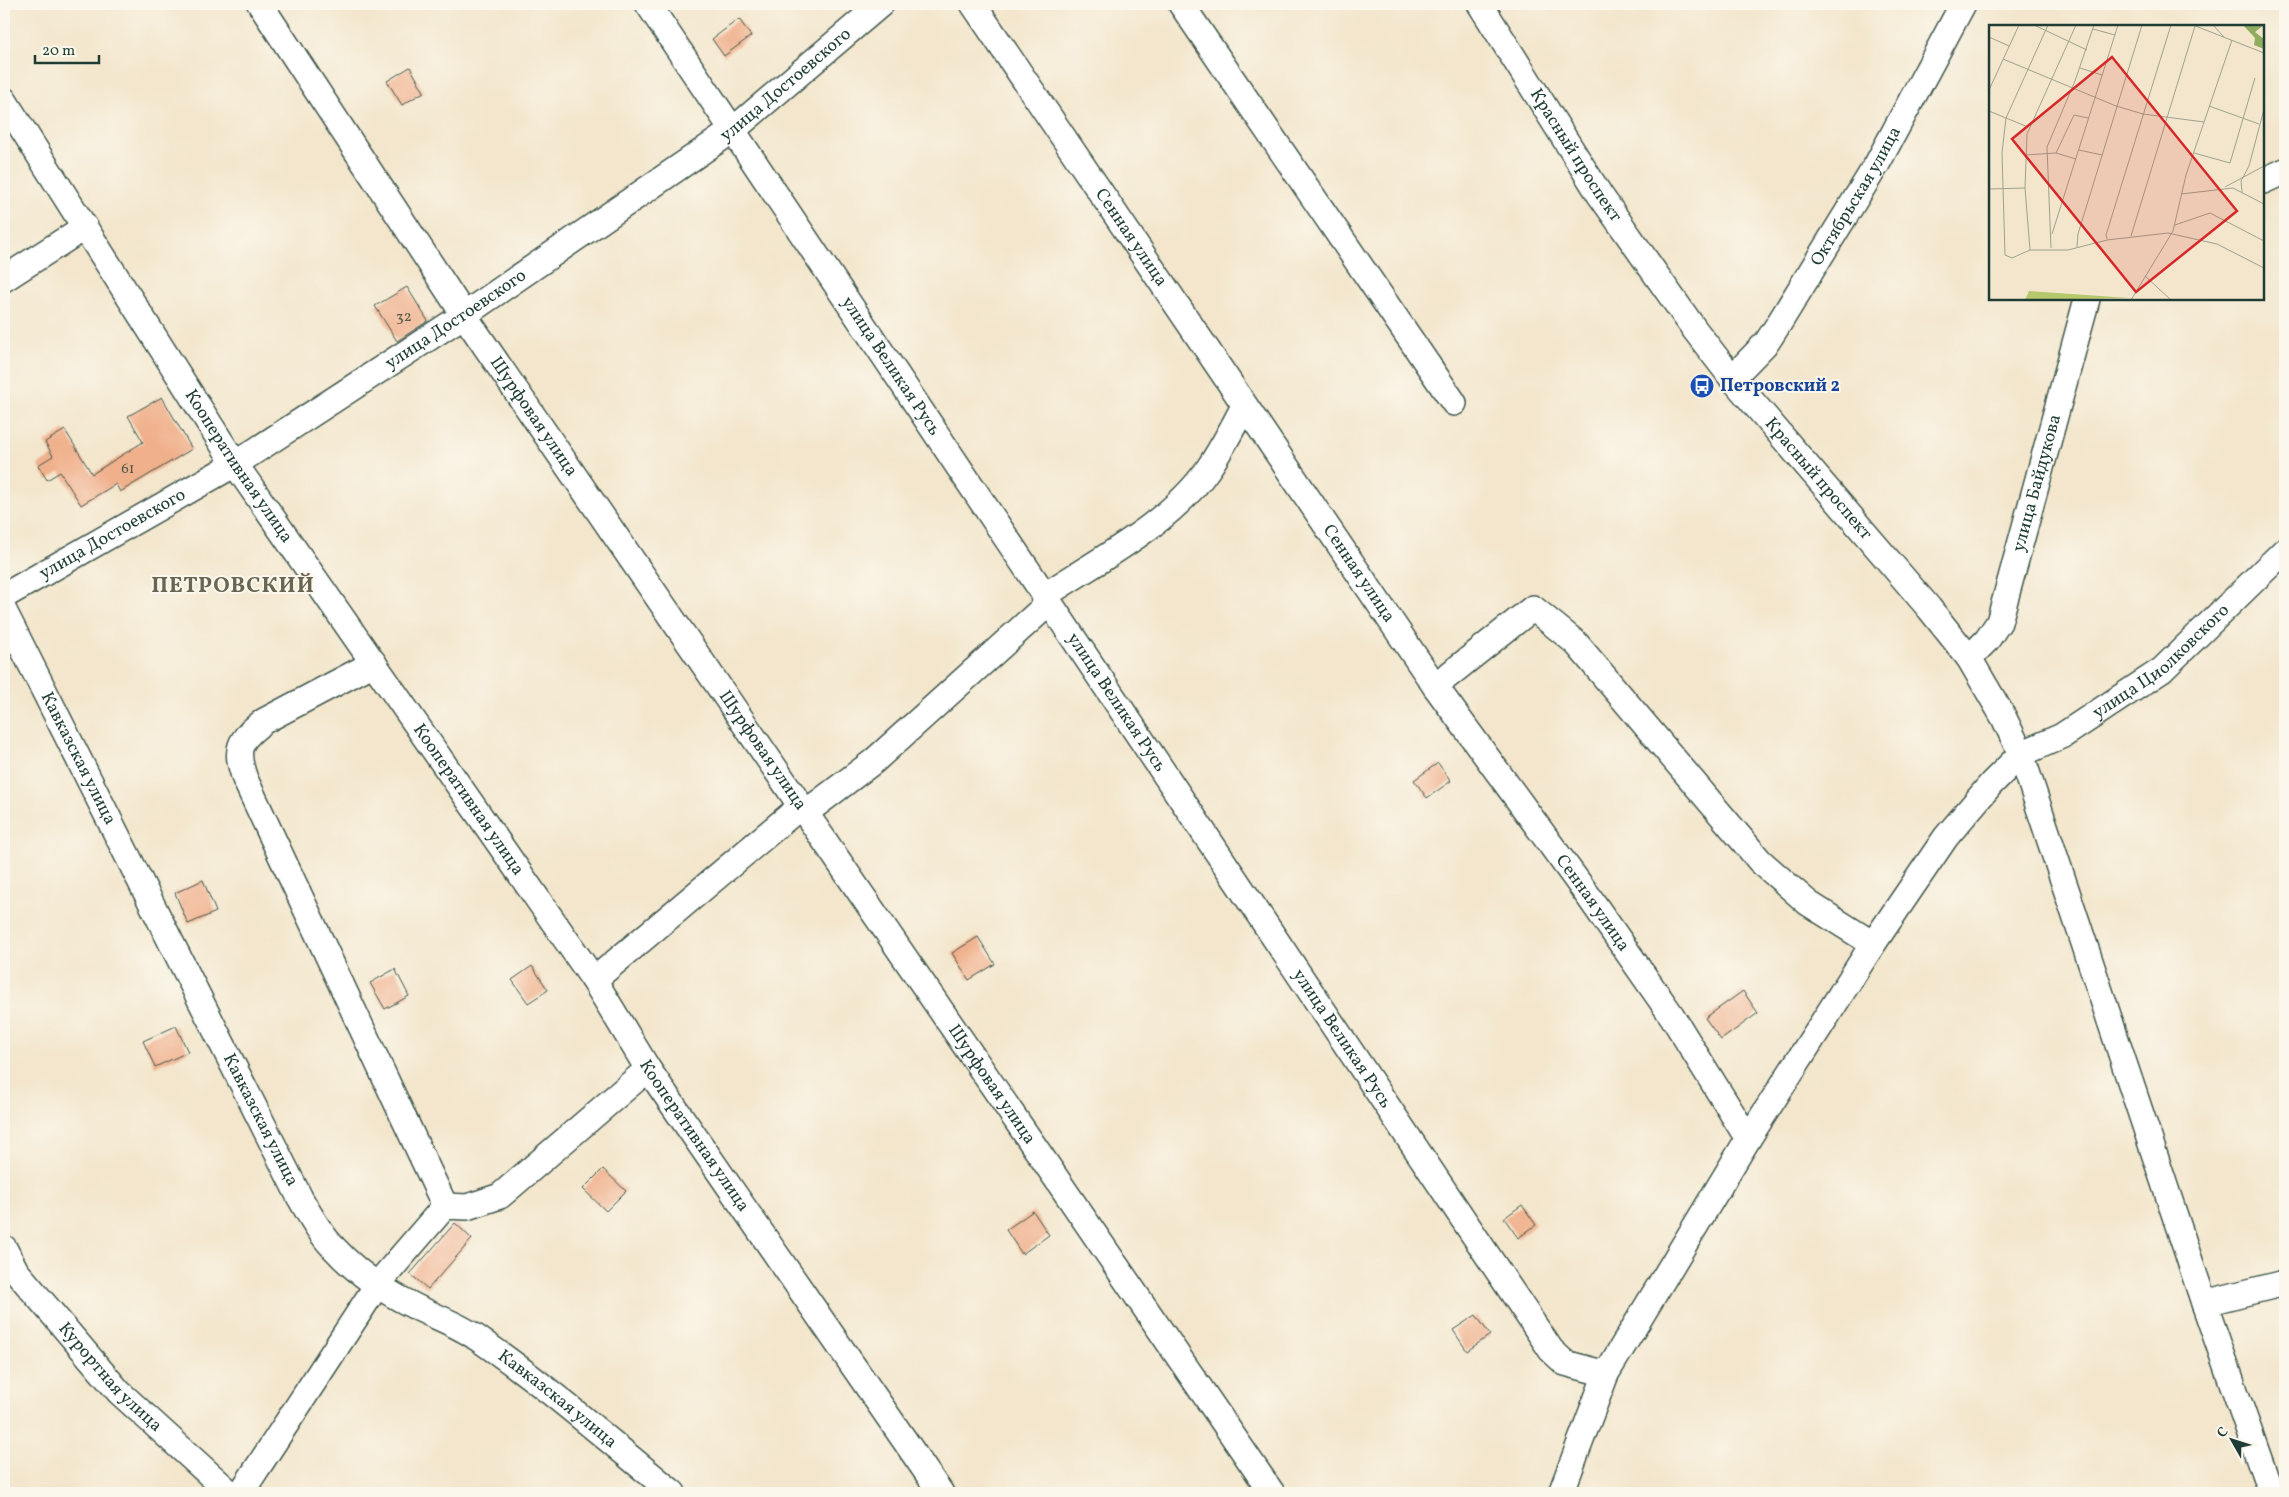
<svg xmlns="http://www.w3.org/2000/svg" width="2289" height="1497" font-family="Vollkorn,serif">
  <rect width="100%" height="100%" fill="#fbf7ec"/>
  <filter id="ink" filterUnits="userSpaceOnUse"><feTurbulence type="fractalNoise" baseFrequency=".02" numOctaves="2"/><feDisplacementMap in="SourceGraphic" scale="10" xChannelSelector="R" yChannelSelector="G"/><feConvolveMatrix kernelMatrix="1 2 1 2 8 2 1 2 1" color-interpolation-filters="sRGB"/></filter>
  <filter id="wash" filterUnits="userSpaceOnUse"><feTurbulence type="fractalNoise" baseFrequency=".0096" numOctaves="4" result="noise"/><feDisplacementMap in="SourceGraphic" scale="20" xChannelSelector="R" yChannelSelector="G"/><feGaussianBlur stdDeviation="1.12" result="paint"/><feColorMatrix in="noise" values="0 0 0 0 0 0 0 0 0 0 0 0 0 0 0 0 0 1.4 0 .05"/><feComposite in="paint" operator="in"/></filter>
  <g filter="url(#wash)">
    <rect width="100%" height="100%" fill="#f3e6cc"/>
    <g id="blocks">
      <g fill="#f0b08c">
        <path d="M739,19L751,36L724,56L712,39Z"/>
        <path d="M410,67L424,92L402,105L387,81Z"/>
        <path d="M407,287L428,321L397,341L375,306Z"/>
        <path d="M162,397L192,449L120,492L116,484L81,505L60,472L47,480L38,465L53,456L45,442L65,430L92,474L143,442L128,416Z"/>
        <path d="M1438,763L1451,781L1427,798L1414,780Z"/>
        <path d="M203,880L216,912L188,924L175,893Z"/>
        <path d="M978,937L995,964L969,980L952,953Z"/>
        <path d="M532,966L548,990L528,1003L512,980Z"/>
        <path d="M395,969L409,996L385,1009L370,983Z"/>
        <path d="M1743,991L1758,1013L1721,1040L1705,1018Z"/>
        <path d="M176,1026L188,1052L155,1067L143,1041Z"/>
        <path d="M603,1169L626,1191L606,1211L583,1189Z"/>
        <path d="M1522,1205L1536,1225L1518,1238L1504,1218Z"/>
        <path d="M1033,1211L1049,1235L1022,1254L1006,1230Z"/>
        <path d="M455,1223L472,1239L428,1289L410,1274Z"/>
        <path d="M1476,1315L1490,1335L1467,1351L1453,1330Z"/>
      </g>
    </g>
  </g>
  <g filter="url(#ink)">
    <use href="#blocks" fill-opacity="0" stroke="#3f564b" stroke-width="1"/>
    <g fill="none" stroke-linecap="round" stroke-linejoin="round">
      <defs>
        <g id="minor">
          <path id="s1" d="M260,4L464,315L1272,1493"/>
          <path id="s2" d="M648,4L1551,1350L1565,1363L1606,1374"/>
          <path id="s3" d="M973,4L1435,686L1589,897L1672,1016L1748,1139"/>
          <path d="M1181,4L1454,403"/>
          <path id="s4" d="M1480,4L1600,195L1695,330L1732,378L1929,608L1969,658L2004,718L2021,754L2204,1303L2271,1493"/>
          <path id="s5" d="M4,100L235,464L594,980L648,1069L941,1493"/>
          <path d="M2263,181L2285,171"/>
          <path d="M4,279L85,227"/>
          <path id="s6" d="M1732,378L1767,342L1778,325L1877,164L1963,4"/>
          <path id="s7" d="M4,596L235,464L464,315L733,130L881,4"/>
          <path d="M1044,596C1097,561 1172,522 1208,469C1222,449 1233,427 1244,406"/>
          <path id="s8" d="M4,611L300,1198C310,1215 320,1234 334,1248C355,1271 382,1290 410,1304C432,1316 456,1323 477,1338C546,1385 609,1441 673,1493"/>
          <path id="s9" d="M1969,658L1987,640L1999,622L2087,299"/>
          <path d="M374,663L264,721C239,740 234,748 245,779L445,1206"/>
          <path d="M1435,686L1533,608L1576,643L1760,861L1808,903L1873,944"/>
          <path d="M805,813L874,761L1049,603"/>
          <path d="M594,980L801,806"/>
          <path id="s10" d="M4,1248L16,1271L119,1392L230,1493"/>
          <path d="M2204,1303L2285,1283"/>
          <path d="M241,1493L377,1285L445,1206L467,1207L500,1196L648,1069"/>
          <path id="s11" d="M1561,1493L1606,1374L1748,1139L1873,944L1946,837L1991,784L2021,754L2062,736L2162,670L2285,550"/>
        </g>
      </defs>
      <use href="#minor" stroke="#3f564b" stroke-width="28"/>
      <use href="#minor" stroke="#fff" stroke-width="25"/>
    </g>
  </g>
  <defs>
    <symbol id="bus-disc" viewBox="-11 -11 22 22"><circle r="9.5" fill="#1a4fb4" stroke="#fbf7ec"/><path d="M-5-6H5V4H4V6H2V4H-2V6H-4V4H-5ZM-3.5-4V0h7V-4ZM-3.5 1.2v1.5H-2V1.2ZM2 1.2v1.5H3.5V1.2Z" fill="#fff"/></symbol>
  </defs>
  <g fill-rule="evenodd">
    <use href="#bus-disc" x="1688" y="372" width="28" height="28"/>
  </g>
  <g text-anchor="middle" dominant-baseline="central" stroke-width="4" stroke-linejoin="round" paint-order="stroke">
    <g font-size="15" fill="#535a4a">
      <text x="404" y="317">32</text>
      <text x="128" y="469">61</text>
    </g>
    <g font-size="18" fill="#1f3d34" stroke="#fbf7ec">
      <text stroke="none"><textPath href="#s7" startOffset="935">улица Достоевского</textPath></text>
      <text stroke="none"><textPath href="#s4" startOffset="179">Красный проспект</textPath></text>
      <text stroke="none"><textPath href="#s6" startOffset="221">Октябрьская улица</textPath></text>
      <text stroke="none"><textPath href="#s3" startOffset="282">Сенная улица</textPath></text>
      <text stroke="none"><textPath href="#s7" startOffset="530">улица Достоевского</textPath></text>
      <text stroke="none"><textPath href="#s2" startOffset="436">улица Великая Русь</textPath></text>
      <text stroke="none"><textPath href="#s1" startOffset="495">Шурфовая улица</textPath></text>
      <text stroke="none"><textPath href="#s5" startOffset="435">Кооперативная улица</textPath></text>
      <text stroke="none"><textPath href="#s4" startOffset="584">Красный проспект</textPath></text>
      <text stroke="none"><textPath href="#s9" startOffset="191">улица Байдукова</textPath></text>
      <text stroke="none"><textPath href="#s7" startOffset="125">улица Достоевского</textPath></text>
      <text stroke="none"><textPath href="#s3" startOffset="688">Сенная улица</textPath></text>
      <text stroke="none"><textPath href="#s11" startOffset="1044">улица Циолковского</textPath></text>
      <text stroke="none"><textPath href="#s2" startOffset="841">улица Великая Русь</textPath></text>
      <text stroke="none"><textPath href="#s1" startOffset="900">Шурфовая улица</textPath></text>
      <text stroke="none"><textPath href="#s8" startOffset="165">Кавказская улица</textPath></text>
      <text stroke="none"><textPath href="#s5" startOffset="840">Кооперативная улица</textPath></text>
      <text stroke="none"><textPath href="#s3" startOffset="1092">Сенная улица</textPath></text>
      <text stroke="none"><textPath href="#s2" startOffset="1246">улица Великая Русь</textPath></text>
      <text stroke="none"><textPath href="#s1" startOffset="1305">Шурфовая улица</textPath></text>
      <text stroke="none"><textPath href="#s8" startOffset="570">Кавказская улица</textPath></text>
      <text stroke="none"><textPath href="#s5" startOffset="1245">Кооперативная улица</textPath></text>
      <text stroke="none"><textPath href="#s10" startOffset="168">Курортная улица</textPath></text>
      <text stroke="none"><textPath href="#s8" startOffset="989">Кавказская улица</textPath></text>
    </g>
    <g font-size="18" font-weight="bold" fill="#164399" stroke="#fbf7ec" text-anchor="start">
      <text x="1720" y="386">Петровский 2</text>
    </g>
    <g font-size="22" font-weight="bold" letter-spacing="1" fill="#686553" stroke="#fbf7ec">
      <text x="233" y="586">ПЕТРОВСКИЙ</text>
    </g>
  </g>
  <g transform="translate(1989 25)">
    <rect width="275" height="275" fill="#f3e6cc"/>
    <path d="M40,266L140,273L36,275Z" fill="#b5c86b"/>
    <path d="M254,0H275L266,7L275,14V24L265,20L266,13Z" fill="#90ac5f"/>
    <path fill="none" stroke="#9ea28f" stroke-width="1" d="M45,0L98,25M59,0L17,93L13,128L16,230L23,233L41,225H79L118,215L179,208L228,219L275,243M204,0L275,28M224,0L235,12M104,4L126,10M0,12L20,21M14,34L127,81L154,89L215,97M91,43L113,50M0,65L30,0M220,81L270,99M0,86L39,102M90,125L113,130M67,128L85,90L99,93M205,128L241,138L266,53M36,130L67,128L87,134M236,162L275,141M0,164L36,163M253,167L252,156L260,141L275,84M192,169L244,163L275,179M186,200L221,188L275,216M63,209L129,0M142,211L206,1M118,214L117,210L182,0M88,222L89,209L153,0M62,223L58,122L86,56L105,0M41,225L36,163L38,109L87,0M156,251L182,275M142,275L184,206L197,150L243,15"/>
    <path fill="#d62828" fill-opacity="0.15" stroke="#d62828" stroke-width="2.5" d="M123,32L248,186L147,267L23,114Z"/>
    <rect width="275" height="275" fill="none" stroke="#1f3d34" stroke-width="2.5"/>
  </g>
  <rect width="2289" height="1497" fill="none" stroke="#fbf7ec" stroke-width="20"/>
  <g transform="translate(2232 1440) rotate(309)" stroke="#fbf7ec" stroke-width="4" paint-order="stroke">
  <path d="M0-4L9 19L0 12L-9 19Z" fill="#1f3d34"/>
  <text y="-8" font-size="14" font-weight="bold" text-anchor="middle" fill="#1f3d34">С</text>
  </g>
  <path d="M35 55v8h64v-8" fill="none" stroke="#1f3d34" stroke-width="2.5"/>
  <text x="42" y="55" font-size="15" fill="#1f3d34" stroke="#fbf7ec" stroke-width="4" paint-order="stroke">20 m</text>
</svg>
